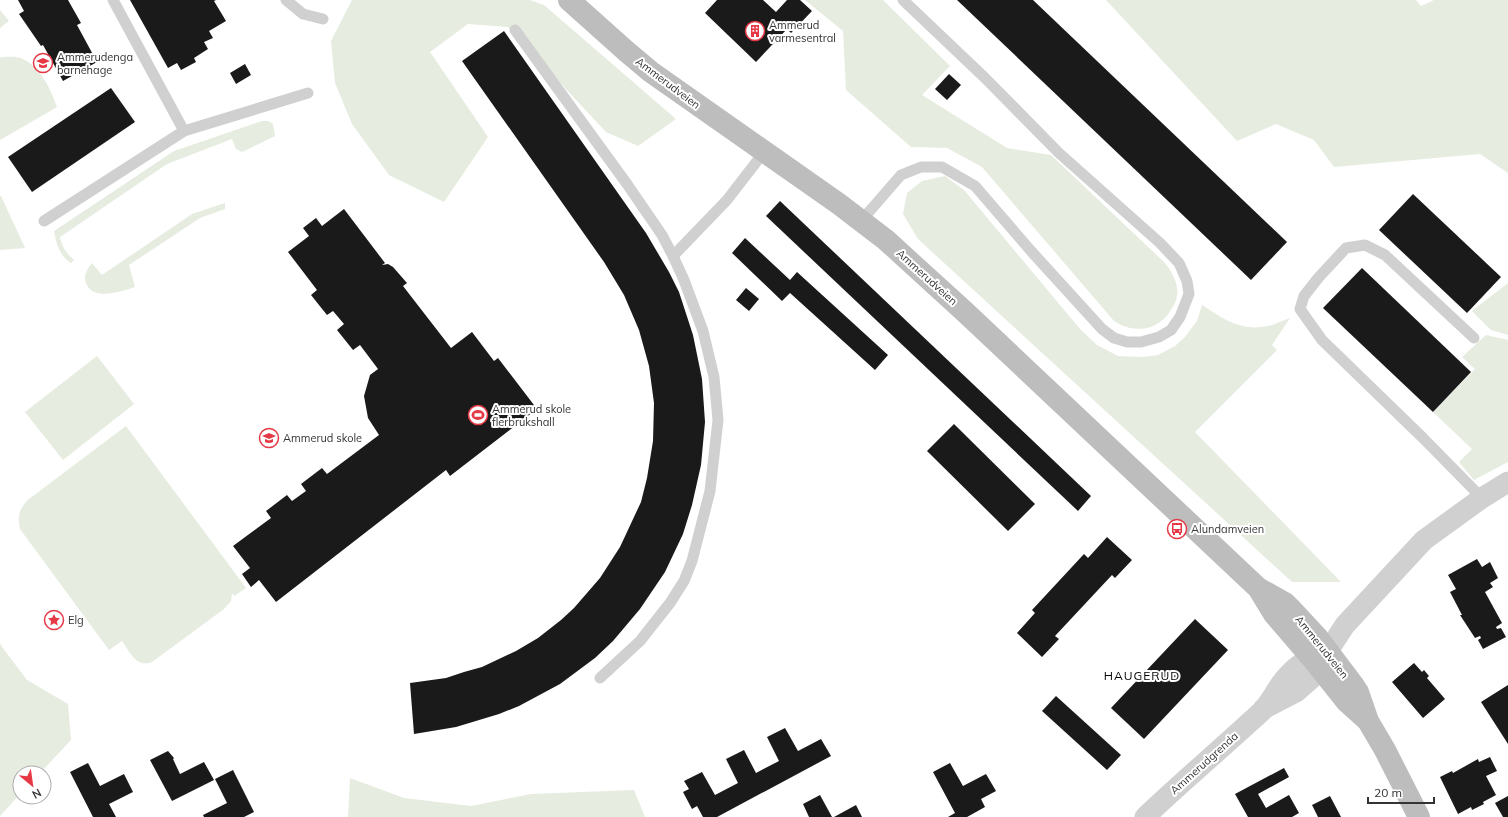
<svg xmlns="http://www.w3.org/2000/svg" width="1508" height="817" font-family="Mulish,sans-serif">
  <rect width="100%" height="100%" fill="#fff"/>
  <g fill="#e6ecdf">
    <path d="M352,0H530L544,5L676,119L638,146L606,132L508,27L468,24L430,52L488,137L444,202L389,175L352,124L335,83L331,41Z"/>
    <path d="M805,0H883L950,66L922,95L1007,148L1051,155L1164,262C1172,272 1179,283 1177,296C1176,303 1172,308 1169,313C1155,332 1132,333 1114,321L982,167L947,148L911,147L846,90L843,31Z"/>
    <path d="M1106,0H1416L1421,6L1434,0H1508V173L1480,154L1334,167L1314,140L1276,124L1237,141Z"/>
    <path d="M0,10L9,21L0,28Z"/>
    <path d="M1,57C9,57 16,56 23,59C41,67 51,90 57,107L0,140V58Z"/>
    <path d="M262,121H268L273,124L275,136L242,152L236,149L232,139L167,164L60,237C62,247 66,253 74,260L71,263C60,257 56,243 54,231L174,151Z"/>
    <path d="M945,176L964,190L1080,329L1097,345L1118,356L1143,357L1158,355L1175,346L1185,337L1197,321L1202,305C1225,320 1243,333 1272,325C1278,323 1284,320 1290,318L1272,345L1277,350L1195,432L1341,582H1292L918,239L903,214L907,193L922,181Z"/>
    <path d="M0,196H1L25,248L0,250Z"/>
    <path d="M225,203V209L200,218L129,265L135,287C122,291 93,302 86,283C83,275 87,270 92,263L102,275L192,214Z"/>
    <path d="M1508,283V335L1491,330L1472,311Z"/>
    <path d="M1486,335L1508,340V462L1474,480L1459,462L1472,449L1433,412L1475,369L1462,357Z"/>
    <path d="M97,356L134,404L63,460L25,412Z"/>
    <path d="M126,426L246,588L234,596L232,593L231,601L224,609L152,662C136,668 130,652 122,641L109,650L20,529C17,517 19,508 29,499Z"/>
    <path d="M0,643L2,647L27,680L68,704L71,740L40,773H20V794L0,816Z"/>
    <path d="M350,778L404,798L471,806L531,794L634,790L645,817H348Z"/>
  </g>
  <g fill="#1a1a1a">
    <path d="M18,0H68L81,23L77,25L97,62L63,81L43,45L41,46L19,14L24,11Z"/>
    <path d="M130,0H216L214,1L226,21L209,31L213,38L204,42L208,49L194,58L196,62L181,70L177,63L168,68Z"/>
    <path d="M717,0H763L776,12L787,0H800L812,11L791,33L787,29L756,62L705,13Z"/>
    <path d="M957,0H1033L1287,242L1251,280Z"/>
    <path d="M504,31L646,233L669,272L679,292L693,335L702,379L705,422L701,465L692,505L683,534L665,572L640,609L613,641L595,658L560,684L519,706L499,714L456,727L414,734L410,683L446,678L464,672L482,667L516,651L538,638L561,620L574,608L600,578L620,547L641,502L647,478L653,441L654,403L649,366L639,330L624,295L604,262L462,61Z"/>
    <path d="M245,64L251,75L236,84L230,73Z"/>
    <path d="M949,74L961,85L947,100L935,89Z"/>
    <path d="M111,88L135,122L32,192L8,157Z"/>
    <path d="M1413,194L1501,277L1467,313L1379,230Z"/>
    <path d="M780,201L1091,496L1078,511L766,216Z"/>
    <path d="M344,209L385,263L382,265L388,264L393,267L407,283L403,286L451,348L472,332L494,361L498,358L537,409L450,476L446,470L276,602L259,580L251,587L242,574L250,568L233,546L271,518L266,511L287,495L292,501L306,491L301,484L322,468L327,474L379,435L368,418L364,396L370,375L378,369L360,345L353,350L337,330L344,324L333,311L327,315L311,295L317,290L288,252L309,236L303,228L316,218L322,226Z"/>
    <path d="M745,238L790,280L797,272L888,355L875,370L790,293L782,301L732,253Z"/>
    <path d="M1362,268L1471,372L1433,412L1323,308Z"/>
    <path d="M746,288L759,299L749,311L736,300Z"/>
    <path d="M954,424L1035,504L1008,531L927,451Z"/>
    <path d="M1107,537L1132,560L1115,578L1112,575L1055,636L1059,639L1042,657L1017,633L1035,613L1032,610L1084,554L1088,558Z"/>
    <path d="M1477,559L1482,567L1490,562L1498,578L1490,583L1493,587L1485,592L1502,623L1496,627L1497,629L1501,628L1506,637L1483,649L1478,640L1481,638L1480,636L1475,638L1460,615H1462L1450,592L1456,589L1448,575Z"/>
    <path d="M1195,619L1228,650L1144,739L1111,708Z"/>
    <path d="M1414,663L1422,672L1424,670L1429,676L1427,678L1445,699L1423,718L1392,682Z"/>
    <path d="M1508,685V744L1481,702Z"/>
    <path d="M1056,696L1121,755L1107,770L1042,711Z"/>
    <path d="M785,728L798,751L821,739L831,756L717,817H703L697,806L692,809L683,792L689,789L684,781L702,772L715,795L738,783L726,759L744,750L756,773L779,761L767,737Z"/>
    <path d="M168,751L174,758L173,759L180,774L204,762L214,780L172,801L150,760Z"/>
    <path d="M1490,757L1497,771L1486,776L1496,795L1483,802L1484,804L1472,810L1471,807L1458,814L1440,777L1452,771L1453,773L1478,759L1479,762Z"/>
    <path d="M88,763L100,786L124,774L133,792L109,804L116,817H93L70,772Z"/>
    <path d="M950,763L963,786L986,774L996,791L981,799L985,807L967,817H948L955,813L933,772Z"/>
    <path d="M1284,768L1289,777L1258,794L1266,808L1289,795L1299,813L1292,817H1248L1235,794Z"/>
    <path d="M233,770L254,812L244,817H204L203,815L227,803L215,779Z"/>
    <path d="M820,795L832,817H809L803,804Z"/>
    <path d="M1330,796L1341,817H1318L1312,805Z"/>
    <path d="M1508,796V817H1503L1495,803Z"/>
    <path d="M856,805L862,817H834Z"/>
  </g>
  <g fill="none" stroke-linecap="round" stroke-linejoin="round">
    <g stroke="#d0d0d0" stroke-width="11">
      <path d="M113,0L184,131"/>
      <path d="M286,0L303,14L323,19"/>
      <path d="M515,30L627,184L662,235L673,256L684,280L703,331L714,377L718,420L710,491L692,561L684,581L670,603L640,641L600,678"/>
      <path d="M44,221L184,131L308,93"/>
      <path d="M861,221L901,175L921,167H942L975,186L1031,251L1102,329L1114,338L1127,342H1141L1159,337L1171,330L1180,317L1189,294L1187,281L1179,263L1160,243L1059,153L984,77L903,0"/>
      <path d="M673,256L727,200L764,152"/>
      <path d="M1474,338L1385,255L1365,245L1346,248L1319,277L1304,296L1300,309L1322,340L1423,438L1482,498"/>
    </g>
    <g stroke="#d0d0d0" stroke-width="21">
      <path d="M1263,709L1296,692L1321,670L1327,661L1328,651L1345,625L1424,540L1482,498L1508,482"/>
      <path d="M1145,817C1183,781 1223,747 1262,711C1270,703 1276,690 1283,681C1293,668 1311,654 1327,651"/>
    </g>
    <g stroke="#bdbdbd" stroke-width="22">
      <path d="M569,0L626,51L651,72L839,204L886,240L965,312L1258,588L1285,603L1291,609L1317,637L1354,686L1358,692L1368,721L1385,750L1419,817"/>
      <path d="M1260,591L1274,614L1311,657L1346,701L1366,719"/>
    </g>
  </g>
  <defs>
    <symbol id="building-ring" viewBox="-11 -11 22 22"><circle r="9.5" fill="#fff" stroke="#e63946" stroke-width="1.5"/><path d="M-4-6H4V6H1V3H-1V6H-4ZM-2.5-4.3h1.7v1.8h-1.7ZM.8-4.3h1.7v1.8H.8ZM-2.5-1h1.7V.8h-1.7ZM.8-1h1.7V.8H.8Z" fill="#e63946"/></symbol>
    <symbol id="school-ring" viewBox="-11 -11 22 22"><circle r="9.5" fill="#fff" stroke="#e63946" stroke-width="1.5"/><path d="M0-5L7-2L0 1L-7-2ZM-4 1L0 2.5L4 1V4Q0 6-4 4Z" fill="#e63946"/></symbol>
    <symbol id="stadium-ring" viewBox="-11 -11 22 22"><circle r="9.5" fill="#fff" stroke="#e63946" stroke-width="1.5"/><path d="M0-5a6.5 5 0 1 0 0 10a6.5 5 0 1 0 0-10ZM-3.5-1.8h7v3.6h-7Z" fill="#e63946"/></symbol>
    <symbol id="bus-ring" viewBox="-11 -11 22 22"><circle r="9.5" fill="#fff" stroke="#e63946" stroke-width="1.5"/><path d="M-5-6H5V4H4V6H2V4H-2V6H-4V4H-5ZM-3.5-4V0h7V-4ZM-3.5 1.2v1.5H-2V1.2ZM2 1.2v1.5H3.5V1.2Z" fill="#e63946"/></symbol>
    <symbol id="sight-ring" viewBox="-11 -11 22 22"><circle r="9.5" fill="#fff" stroke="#e63946" stroke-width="1.5"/><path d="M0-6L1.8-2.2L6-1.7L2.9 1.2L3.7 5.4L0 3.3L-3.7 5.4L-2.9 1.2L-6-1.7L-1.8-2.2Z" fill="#e63946"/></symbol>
  </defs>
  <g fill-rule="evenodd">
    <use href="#building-ring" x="744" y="20" width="22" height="22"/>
    <use href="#school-ring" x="32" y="52" width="22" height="22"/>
    <use href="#stadium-ring" x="467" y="404" width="22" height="22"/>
    <use href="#school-ring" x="258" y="427" width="22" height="22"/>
    <use href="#bus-ring" x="1166" y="518" width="22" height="22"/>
    <use href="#sight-ring" x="43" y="609" width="22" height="22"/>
  </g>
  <g text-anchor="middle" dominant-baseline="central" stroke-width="4" stroke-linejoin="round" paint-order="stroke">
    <g font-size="11" fill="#333" stroke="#fff" text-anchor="start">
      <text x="769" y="25">Ammerud<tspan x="769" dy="13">varmesentral</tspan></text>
      <text x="57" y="57">Ammerudenga<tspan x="57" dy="13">barnehage</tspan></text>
      <text x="492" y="409">Ammerud skole<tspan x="492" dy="13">flerbrukshall</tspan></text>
      <text x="283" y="438">Ammerud skole</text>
      <text x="1191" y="529">Alundamveien</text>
      <text x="68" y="620">Elg</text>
    </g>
    <g font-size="11" fill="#333" stroke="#fff">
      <text transform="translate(668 83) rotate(37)">Ammerudveien</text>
      <text transform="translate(927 277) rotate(42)">Ammerudveien</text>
      <text transform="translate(1322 647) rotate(51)">Ammerudveien</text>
      <text transform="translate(1204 763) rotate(-42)">Ammerudgrenda</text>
    </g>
    <g font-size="12" letter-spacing="1" fill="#000" stroke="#fff">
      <text x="1142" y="675">HAUGERUD</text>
    </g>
  </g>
  <g transform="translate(32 785) rotate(151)"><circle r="19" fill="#ffffff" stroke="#adadad"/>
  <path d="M0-3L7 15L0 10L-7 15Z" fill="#e63946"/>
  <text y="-6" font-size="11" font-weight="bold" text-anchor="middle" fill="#333333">N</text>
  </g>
  <path d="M1368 797v6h66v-6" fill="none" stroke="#333333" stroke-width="2"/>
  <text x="1374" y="797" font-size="12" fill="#333333" stroke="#ffffff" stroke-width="3" paint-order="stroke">20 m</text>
</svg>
